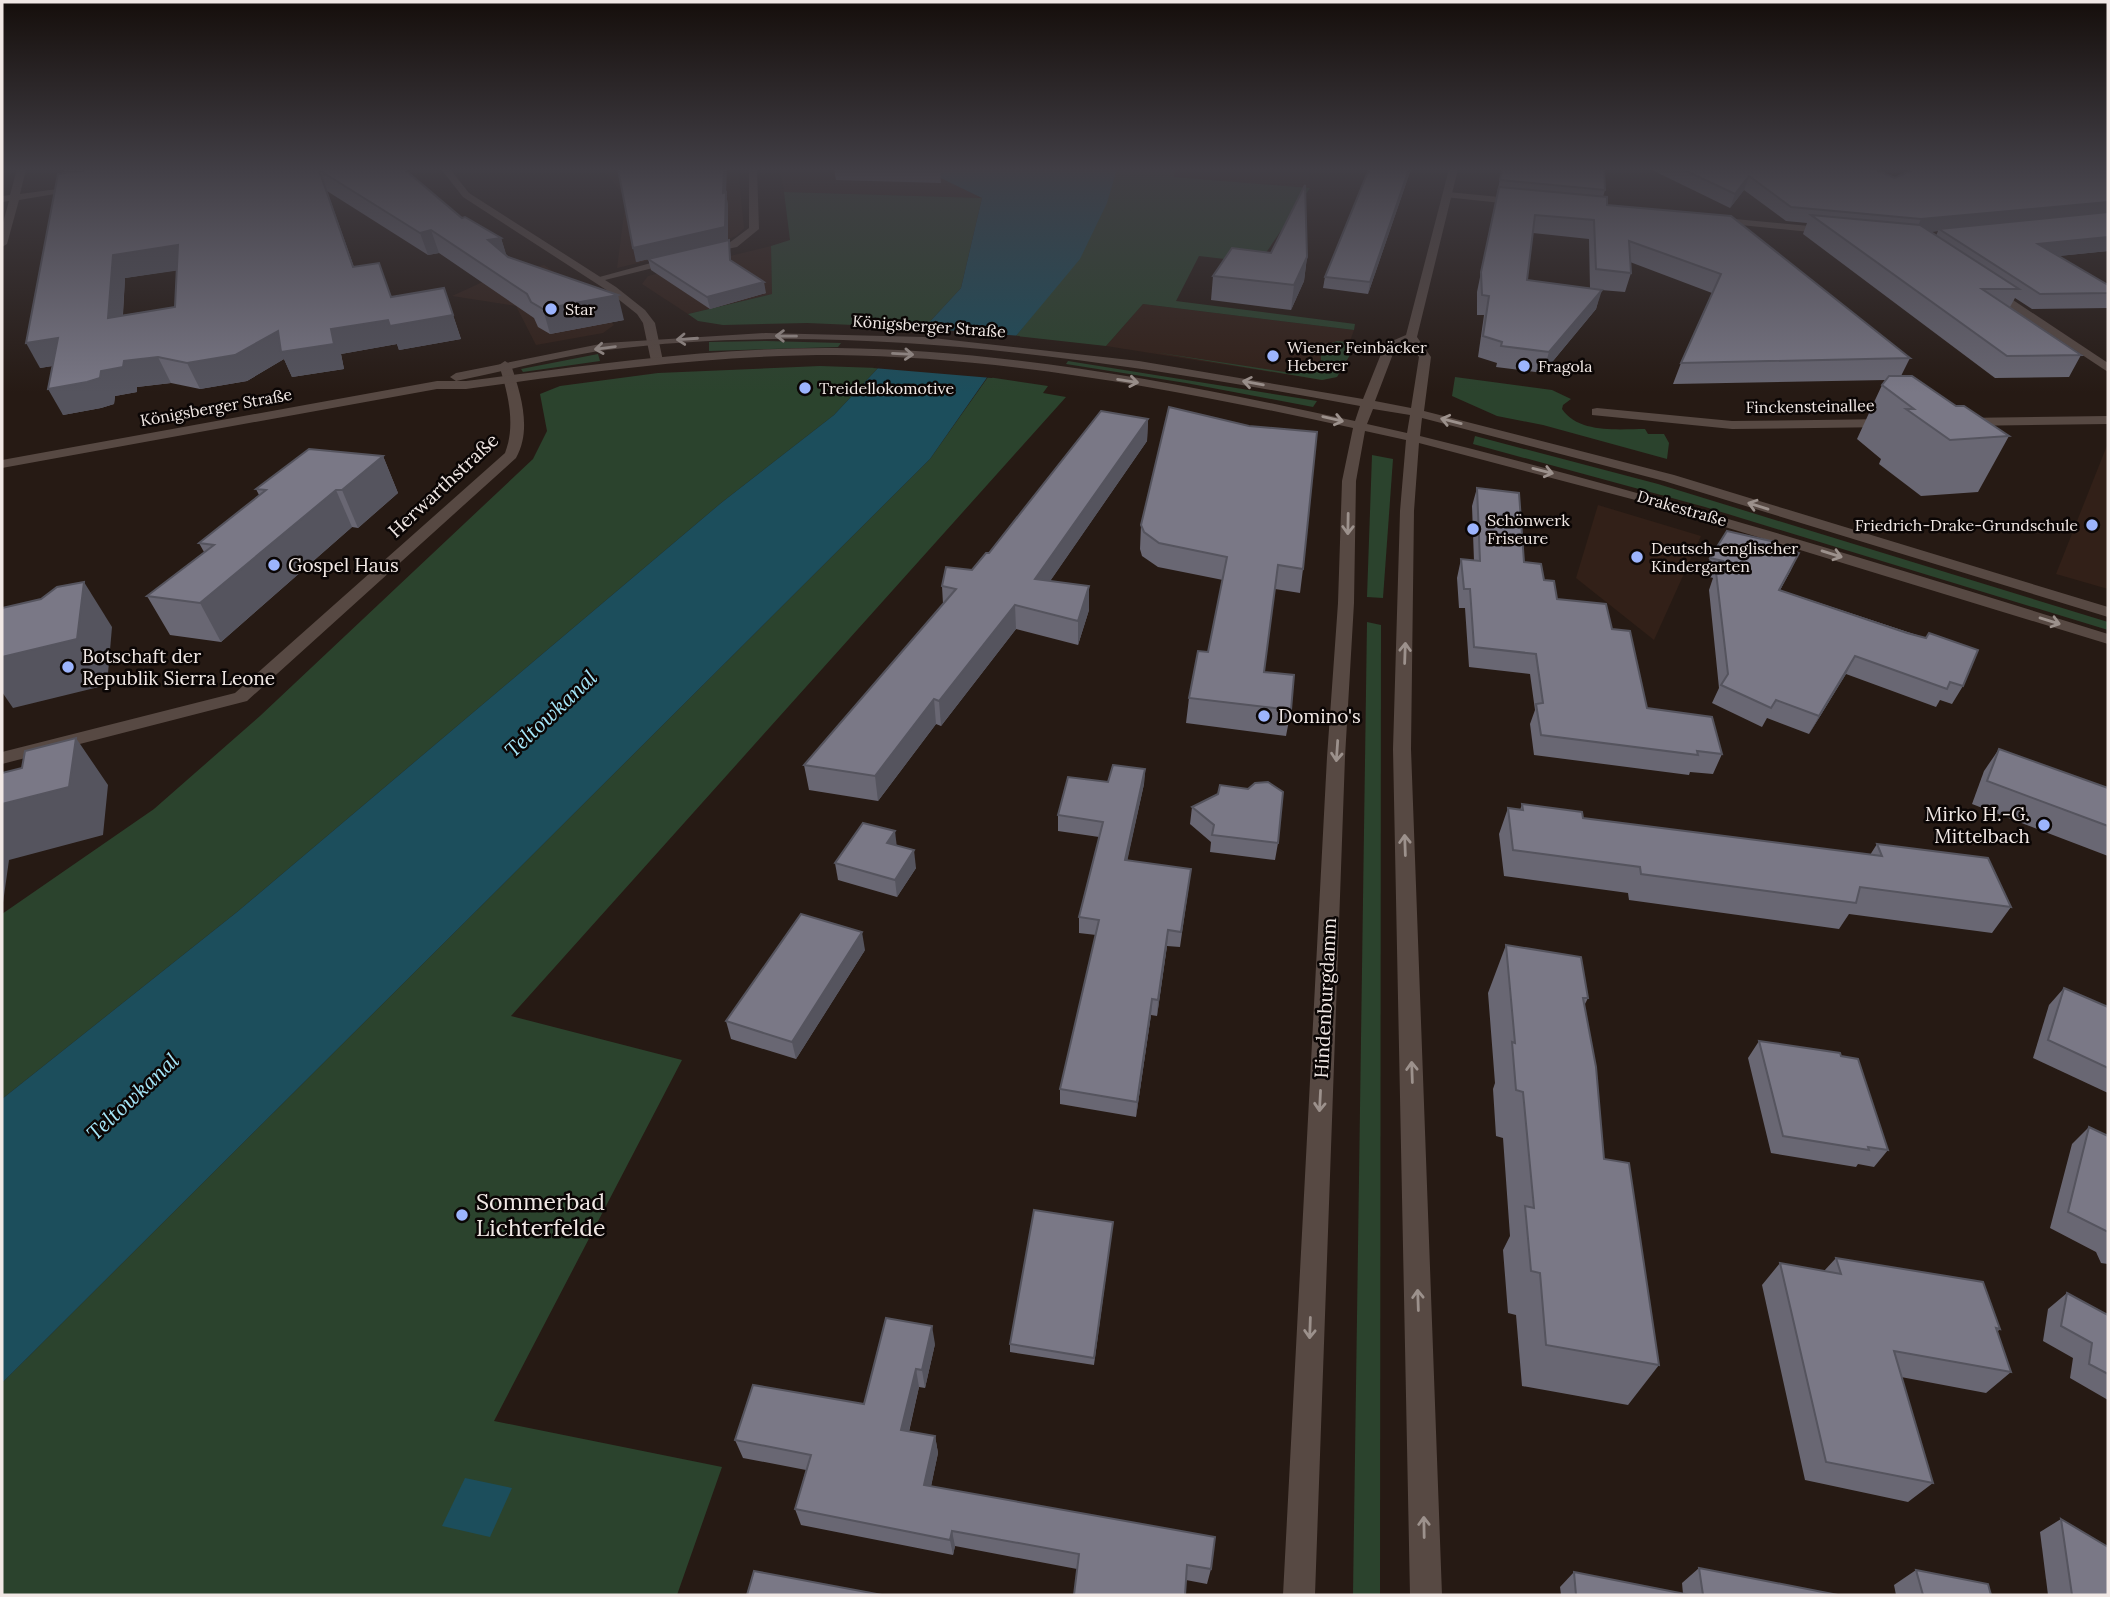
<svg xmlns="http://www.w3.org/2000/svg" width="2110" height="1597" viewBox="0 0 2110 1597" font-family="Lora,serif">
  <rect width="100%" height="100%" fill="#261a14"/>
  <g fill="#322018">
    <polygon points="604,169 738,169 744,228 736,236 713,245 617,268 626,199"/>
    <polygon points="780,169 922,169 982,198 784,192"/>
    <polygon points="1175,169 1309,169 1310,188 1174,177"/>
    <polygon points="771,246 772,294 688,314 642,284 648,276"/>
    <polygon points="544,265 583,291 614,325 603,333 536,345 516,306 452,296 487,280"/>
    <polygon points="1143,304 1354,330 1337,377 1322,380 1106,346"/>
    <polygon points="2108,443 2108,589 2056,574"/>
    <polygon points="1598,505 1701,536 1654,640 1576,578"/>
  </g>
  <g fill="#2b432d">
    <path d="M 1117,169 L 1175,169 L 1174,177 L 1310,188 L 1259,263 L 1199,256 L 1176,301 L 1355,324 L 1354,330 L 1143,304 L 1106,346 L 1016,336 C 1060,282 1096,236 1117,169 Z"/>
    <polygon points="784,192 982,198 961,288 924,328 807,323 723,325 698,321 688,314 772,294 771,246 790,240"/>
    <polygon points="767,341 841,343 838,347 709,351 709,342"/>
    <polygon points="1337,341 1357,343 1337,377 1322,380 1154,352 1285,372 1311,370 1321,365 1321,347"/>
    <polygon points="598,354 600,361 523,372 521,369"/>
    <polygon points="1068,361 1317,401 1313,407 1186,383 1066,364"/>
    <polygon points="820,366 878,368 834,415 721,503 237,912 2,1099 2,914 154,809 260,716 533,459 547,431 540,394 560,386 658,373"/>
    <polygon points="988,377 1048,386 1043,393 1066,397 511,1016 682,1060 494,1421 722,1467 677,1595 2,1595 2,1383 930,459"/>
    <path d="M 1455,377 L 1552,390 L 1571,399 L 1563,405 L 1562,409 C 1579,434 1619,429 1645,429 L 1648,434 L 1664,434 L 1669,443 L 1667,459 L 1543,425 L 1497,416 L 1452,396 Z"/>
    <polygon points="1475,436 1658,484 2108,622 2108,630 1705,507 1473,444"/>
    <polygon points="1372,455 1393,459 1383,598 1367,597"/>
    <polygon points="1367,622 1381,625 1380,1595 1353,1595"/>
  </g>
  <g fill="#1c4e5c">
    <polygon points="922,169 1117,169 1107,203 1080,259 1016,336 930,459 2,1383 2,1099 237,912 721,503 834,415 878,368 924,328 961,288 982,198"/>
    <polygon points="465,1478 512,1488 490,1537 442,1526"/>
  </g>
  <polygon fill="#261a14" points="919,328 1020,336 992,378 873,368"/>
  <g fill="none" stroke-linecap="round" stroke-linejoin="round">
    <g fill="#574943" fill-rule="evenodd">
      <polygon points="17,169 26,169 20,194 80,186 85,189 19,200 7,244 2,247 2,226 9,201 2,202 2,196 10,195"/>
      <polygon points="749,169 757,169 759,229 737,247 702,254 702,250 729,243 749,228"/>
      <polygon points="1448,192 1520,199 1525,202 1520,205 1445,197 1445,193"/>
      <polygon points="1714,217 1830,228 1835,231 1830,234 1711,222 1709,220"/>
      <polygon points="673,257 677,258 677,262 597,282 592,279"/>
      <polygon points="1987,288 1995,288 2108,363 2108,372 1987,292"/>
      <path d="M 505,361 L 511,365 C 521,394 532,430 516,458 L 247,701 L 2,764 L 2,752 L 235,693 L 505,453 C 516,425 508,393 499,365 Z"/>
      <polygon points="1597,408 1732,421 1890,419 1897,423 1890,427 1732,429 1592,415 1592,409"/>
      <polygon points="2108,416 2108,424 1962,426 1955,422 1962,418"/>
    </g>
    <polygon fill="#574943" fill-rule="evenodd" points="441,169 450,169 469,193 616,287 645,310 655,323 663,361 661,364 651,361 643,323 637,314 608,291 463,197"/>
    <path fill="#574943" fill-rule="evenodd" d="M 1449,169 L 1458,169 L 1417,337 L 1431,357 L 1424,411 L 1674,475 L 2108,607 L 2108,617 L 1664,481 L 1422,418 L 1420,436 C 1652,493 1880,563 2108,634 L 2108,644 L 1643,502 L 1419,443 L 1414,511 L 1411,749 L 1442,1595 L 1410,1595 L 1393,749 L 1400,511 L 1406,440 L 1365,431 L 1356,481 L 1354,603 L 1345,757 L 1315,1595 L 1283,1595 L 1327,757 L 1338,603 L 1342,481 L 1353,428 C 1183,391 1009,357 835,355 C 711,355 588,372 466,389 L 437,389 L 2,468 L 2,460 L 437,381 L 466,381 C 588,365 712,347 836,348 C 1010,350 1185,384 1355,421 L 1360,406 C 1121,362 850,318 607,350 C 556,357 506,371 456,381 L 450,377 L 456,373 L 605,343 L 766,333 L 924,337 L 1139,361 L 1363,399 L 1385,344 L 1406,335 ZM 1408,342 L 1419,357 L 1411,408 L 1375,401 L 1396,346 ZM 1373,409 L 1410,415 L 1407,433 L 1367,424 Z"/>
  </g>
  <g fill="#696773" fill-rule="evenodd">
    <path d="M 64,169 L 406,169 L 407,171 L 462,218 L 501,238 L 506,255 L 624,320 L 550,334 L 538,327 L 534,318 L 439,253 L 428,255 L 327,191 L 354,267 L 391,297 L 453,315 L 461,339 L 399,350 L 397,344 L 341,354 L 344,369 L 292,377 L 284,359 L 247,381 L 200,389 L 171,383 L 137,387 L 137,392 L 115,396 L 114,404 L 101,408 L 63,415 L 52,366 L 40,368 L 66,173 ZM 177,270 L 175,307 L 123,315 L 125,278 Z"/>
    <polygon points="834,169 940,169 941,183 836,180"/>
    <polygon points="1411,169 1368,294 1323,288 1325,277"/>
    <path d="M 1502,169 L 1605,190 L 1603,197 L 1607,205 L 1910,358 L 1901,376 L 2009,436 L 1978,492 L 1921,496 L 1879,464 L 1881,459 L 1857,439 L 1882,385 L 1886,380 L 1673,384 L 1681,363 L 1712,293 L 1630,262 L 1631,273 L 1625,292 L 1601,290 L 1596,309 L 1543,373 L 1496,367 L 1497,363 L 1478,357 L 1484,315 L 1477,315 L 1477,292 ZM 1533,233 L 1589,239 L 1590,288 L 1527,280 Z"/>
    <path d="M 1650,169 L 1874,169 L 1895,178 L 2108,251 L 2058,256 L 2108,285 L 2108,308 L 2032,309 L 2015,298 L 2010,307 L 2081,355 L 2069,377 L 1995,378 L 1803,234 L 1807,223 L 1786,221 L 1744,190 L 1730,208 ZM 1938,231 L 1936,236 L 1930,232 Z"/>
    <polygon points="726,193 728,206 728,240 730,251 731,261 766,293 710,309 651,270 648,259 636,262"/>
    <polygon points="1307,257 1304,281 1291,310 1211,300 1213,276"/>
    <polygon points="1148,419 1147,441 1050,581 1089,586 1089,610 1078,645 1016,629 941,726 936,724 878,801 809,790 804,765 943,604 942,586 972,570 989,553"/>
    <polygon points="383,456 398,493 358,528 352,527 221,642 170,635 147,596 204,552 199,543 259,495 256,489"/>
    <polygon points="1477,488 1524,562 1544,580 1557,599 1612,629 1647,708 1722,754 1713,774 1690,772 1689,775 1534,755 1530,724 1535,710 1530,674 1469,667 1465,608 1459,608 1457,578 1461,559 1474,561 1472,506"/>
    <polygon points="1141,525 1303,569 1300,593 1275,589 1264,672 1291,710 1286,736 1186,723 1189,698 1208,652 1223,580 1158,567 1142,556 1140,549"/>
    <polygon points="1710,558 1791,570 1780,590 1926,638 1929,633 1963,686 1952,704 1940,700 1936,707 1846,674 1809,734 1767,718 1762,727 1712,703 1719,688 1709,590 1713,578 1703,575"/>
    <polygon points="1999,749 2108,788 2108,856 1972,804 1984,771"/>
    <polygon points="1145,769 1144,784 1127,860 1189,884 1180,947 1167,946 1157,1016 1151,1015 1136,1117 1060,1104 1060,1089 1096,935 1079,933 1079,917 1099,837 1058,831 1058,815 1108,782"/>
    <polygon points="1522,804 1583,818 1870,855 1877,844 2011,907 1992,933 1849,914 1839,929 1629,900 1628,893 1504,876 1499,834 1508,808 1520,810"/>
    <polygon points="1192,807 1278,843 1275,860 1210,852 1211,842 1190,824"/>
    <polygon points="897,845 916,868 897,897 838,880 835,863"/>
    <polygon points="1506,945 1588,998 1584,1006 1604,1159 1659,1365 1628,1405 1522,1386 1516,1315 1508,1313 1503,1250 1510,1236 1503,1138 1496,1136 1493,1089 1495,1083 1488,993"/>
    <polygon points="865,950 796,1059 731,1039 726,1021"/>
    <polygon points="2064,988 2108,1007 2108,1093 2033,1058 2049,1005"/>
    <polygon points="1759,1041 1888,1150 1874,1167 1858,1164 1856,1167 1771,1153 1748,1058"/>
    <polygon points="2089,1127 2108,1136 2108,1264 2101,1263 2096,1252 2050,1228 2072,1144"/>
    <polygon points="1113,1222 1094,1365 1010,1352 1010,1344"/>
    <polygon points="1836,1258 2000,1329 1997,1332 2011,1372 1986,1393 1901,1377 1933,1483 1908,1502 1805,1480 1762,1285 1780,1263 1824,1271"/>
    <polygon points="2067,1293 2108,1315 2108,1400 2070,1378 2073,1358 2043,1341 2048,1309"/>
    <polygon points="935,1344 925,1388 919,1387 909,1432 935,1436 938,1453 931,1486 1211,1569 1207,1584 1186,1580 1077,1569 955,1546 953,1555 801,1525 795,1509 806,1470 743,1458 735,1440 864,1404"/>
    <polygon points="2061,1519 2108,1595 2048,1595 2040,1532"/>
    <polygon points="1699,1568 1838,1595 1561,1595 1560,1587 1574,1572 1683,1594 1682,1583"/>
    <polygon points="1916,1570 1991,1595 1896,1595 1894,1585"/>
  </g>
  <g fill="#55545e">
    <polygon points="64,169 185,169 71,184"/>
    <polygon points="724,169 727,169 726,193 728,206 728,241 636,262 633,248 723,193"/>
    <polygon points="1409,169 1411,169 1368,294 1370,282"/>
    <polygon points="1749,176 1744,190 1730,208 1735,194"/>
    <polygon points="2108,202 2108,215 1939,229 1938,231 1915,233 1921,219"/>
    <polygon points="431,230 439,253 428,255 420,233"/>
    <polygon points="2108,237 2108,251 2030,259 2038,244"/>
    <polygon points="501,238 508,260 488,240"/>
    <polygon points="178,245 188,269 125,278 121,342 108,318 113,255"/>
    <polygon points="1307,257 1304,281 1291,310 1294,285"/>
    <polygon points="764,282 766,293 710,309 707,297"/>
    <polygon points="1602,290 1596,309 1543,373 1549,352"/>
    <polygon points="618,295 624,320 550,334 543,309"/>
    <polygon points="453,315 461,339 399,350 397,344 341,354 344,369 292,377 284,359 247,381 200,389 187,363 278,331 331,329 388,320"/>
    <polygon points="58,338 72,363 40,368 26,343"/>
    <polygon points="158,357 171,383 137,387 137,392 115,396 114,404 101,408 63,415 48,389 101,371 124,361"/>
    <polygon points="1148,419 1147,441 1035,603 1035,579"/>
    <polygon points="383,456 398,493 358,528 342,490"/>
    <polygon points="336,490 352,527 221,642 200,603"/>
    <polygon points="1799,553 1791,570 1770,608 1779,590"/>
    <polygon points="84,582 112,627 107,685 13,708 2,692 2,657"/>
    <polygon points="1089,586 1089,610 1078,645 1078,621"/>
    <polygon points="1015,605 1016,629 941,726 939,701"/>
    <polygon points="1855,656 1846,674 1809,734 1819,716"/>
    <polygon points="934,699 936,724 878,801 875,776"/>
    <polygon points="76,738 108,785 103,835 9,860 2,910 2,804"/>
    <polygon points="1145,769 1144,784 1124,876 1125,860"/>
    <polygon points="895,831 897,848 887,843"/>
    <polygon points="914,850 916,868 897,897 895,880"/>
    <polygon points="1168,930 1167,946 1157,1016 1158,1000"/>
    <polygon points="862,932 865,950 796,1059 792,1042"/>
    <polygon points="1152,999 1151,1015 1136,1117 1137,1102"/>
    <polygon points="932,1326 935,1344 925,1388 922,1370"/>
    <polygon points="916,1369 919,1387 905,1448 901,1430"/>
    <polygon points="935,1436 938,1453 928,1501 924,1485"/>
    <polygon points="952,1531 955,1546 953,1555 950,1540"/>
  </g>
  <g fill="#7a7886" stroke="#55545e" stroke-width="2" fill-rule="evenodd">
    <path d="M 94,169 L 404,169 L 462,218 L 465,217 L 501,238 L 488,240 L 508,257 L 618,295 L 543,309 L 531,302 L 527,294 L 431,230 L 420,233 L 319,170 L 353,267 L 379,263 L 391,297 L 444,288 L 453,315 L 390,326 L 388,320 L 331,329 L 334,344 L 281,352 L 278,331 L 235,355 L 187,363 L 158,357 L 124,361 L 123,367 L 101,371 L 100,378 L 87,382 L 48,389 L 58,338 L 26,343 L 58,174 ZM 178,245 L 175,307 L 108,318 L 113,255 Z"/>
    <polygon points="618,169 724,169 723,193 726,192 725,227 633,248"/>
    <polygon points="1369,169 1409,169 1370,282 1325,277"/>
    <polygon points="1502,169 1604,169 1605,190 1500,180"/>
    <polygon points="1682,169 1874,169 1895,178 1914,169 2108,169 2108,202 1921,219 1791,207 1749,176 1735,194"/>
    <polygon points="1305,185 1307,257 1294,285 1213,276 1232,248 1271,253"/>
    <polygon points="1499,187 1607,197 1607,205 1731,216 1910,358 1681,363 1721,274 1629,241 1631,273 1596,269 1594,220 1535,215 1527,280 1602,290 1549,352 1501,346 1502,342 1483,336 1489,296 1482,295 1481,272"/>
    <polygon points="2108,212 2108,237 2038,244 2108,285 2108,293 2040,294 1939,229"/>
    <polygon points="1811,215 1920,225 2019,289 1982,289 2081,355 2007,356"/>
    <polygon points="729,240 730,260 764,282 707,297 648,259"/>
    <polygon points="1889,376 1912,376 1956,406 1964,406 2009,436 1950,440 1906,409 1914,409 1882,385"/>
    <polygon points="1169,407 1249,426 1317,432 1303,569 1278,565 1264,672 1294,675 1291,710 1189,698 1198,651 1208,652 1227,557 1159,543 1144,532 1141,525"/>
    <polygon points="1101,411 1148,419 1035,579 1089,586 1078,621 1015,605 939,701 934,699 875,776 804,765 956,589 942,586 946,567 972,570 986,553 989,553"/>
    <polygon points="309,449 383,456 342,490 336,490 200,603 147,596 214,545 199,543 266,490 256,489"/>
    <polygon points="1477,488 1519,493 1524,562 1541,564 1544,580 1554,581 1557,599 1606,604 1612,629 1630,631 1647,708 1712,717 1722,754 1697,751 1698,755 1541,735 1536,704 1543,703 1536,654 1474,647 1470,589 1464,589 1461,559 1480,561"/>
    <polygon points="1727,531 1775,542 1780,547 1799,553 1779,590 1907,633 1926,638 1929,633 1978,650 1963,686 1950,682 1947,689 1855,656 1819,716 1776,700 1771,708 1721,685 1728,674 1716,572 1723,561 1710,558"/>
    <polygon points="84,582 77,639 2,657 2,608 41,599 57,587"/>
    <polygon points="76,738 69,787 2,804 2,773 22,768 25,751"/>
    <polygon points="1999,749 2108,788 2108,826 1987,781"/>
    <polygon points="1113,765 1145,769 1125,860 1191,869 1181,932 1168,930 1158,1000 1152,999 1137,1102 1060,1089 1099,920 1079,917 1103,822 1058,815 1068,777 1108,782"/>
    <polygon points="1268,782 1283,792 1278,843 1212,835 1214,825 1192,807 1218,794 1220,785 1248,789 1255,783"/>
    <polygon points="1522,804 1582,812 1583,818 1882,856 1877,844 1988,858 2011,907 1860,887 1856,903 1641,874 1640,867 1513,850 1508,808 1523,810"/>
    <polygon points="863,823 895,831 887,843 914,850 895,880 835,863"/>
    <polygon points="801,914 862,932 792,1042 726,1021"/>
    <polygon points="1506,945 1581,957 1588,998 1583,998 1596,1067 1604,1159 1629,1163 1659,1365 1546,1345 1540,1273 1531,1271 1525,1206 1534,1208 1523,1092 1516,1090 1512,1042 1515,1043"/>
    <polygon points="2064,988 2108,1007 2108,1068 2048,1040"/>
    <polygon points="1759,1041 1840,1053 1841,1056 1858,1059 1888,1150 1868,1147 1869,1150 1783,1136"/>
    <polygon points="2089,1127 2108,1136 2108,1232 2068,1212"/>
    <polygon points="1034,1210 1113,1222 1094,1358 1010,1344"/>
    <polygon points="1836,1258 1983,1282 2000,1329 1996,1328 2011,1372 1894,1351 1933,1483 1826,1462 1780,1263 1841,1274"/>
    <polygon points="2067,1293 2108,1315 2108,1374 2089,1364 2092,1343 2061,1326"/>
    <polygon points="886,1318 932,1326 922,1370 916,1369 901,1430 935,1436 924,1485 1215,1537 1211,1569 1187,1565 1185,1595 1074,1595 1079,1554 952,1531 950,1540 795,1509 811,1455 735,1440 753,1385 864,1404"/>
    <polygon points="2061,1519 2108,1547 2108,1595 2072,1595"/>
    <polygon points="1699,1568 1838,1595 1703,1595"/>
    <polygon points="1916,1570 1988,1584 1991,1595 1923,1595"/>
    <polygon points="754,1571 882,1595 747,1595"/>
    <polygon points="1574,1572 1690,1595 1576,1595"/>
  </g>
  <defs><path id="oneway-shaft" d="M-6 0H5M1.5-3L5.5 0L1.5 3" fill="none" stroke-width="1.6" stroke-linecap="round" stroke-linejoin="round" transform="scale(1.75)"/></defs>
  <g stroke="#9c918c">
    <use href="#oneway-shaft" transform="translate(786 336) rotate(-179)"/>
    <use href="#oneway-shaft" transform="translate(687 339) rotate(176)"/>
    <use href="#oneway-shaft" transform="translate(605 348) rotate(172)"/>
    <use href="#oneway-shaft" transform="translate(903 354) rotate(3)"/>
    <use href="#oneway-shaft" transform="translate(1128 381) rotate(9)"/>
    <use href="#oneway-shaft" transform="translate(1253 383) rotate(-170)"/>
    <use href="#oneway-shaft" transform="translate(1333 419) rotate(13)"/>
    <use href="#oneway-shaft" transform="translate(1451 421) rotate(-166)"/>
    <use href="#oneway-shaft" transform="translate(1543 471) rotate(14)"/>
    <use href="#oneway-shaft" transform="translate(1758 506) rotate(-163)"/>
    <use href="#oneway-shaft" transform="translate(1348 524) rotate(91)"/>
    <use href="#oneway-shaft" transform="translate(1832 554) rotate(17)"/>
    <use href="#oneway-shaft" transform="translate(2050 621) rotate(17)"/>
    <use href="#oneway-shaft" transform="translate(1405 653) rotate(-88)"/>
    <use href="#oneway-shaft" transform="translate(1337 751) rotate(94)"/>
    <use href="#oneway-shaft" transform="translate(1405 845) rotate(-92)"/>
    <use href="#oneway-shaft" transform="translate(1412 1072) rotate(-92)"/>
    <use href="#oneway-shaft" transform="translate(1320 1101) rotate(93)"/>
    <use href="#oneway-shaft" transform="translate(1418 1300) rotate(-92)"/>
    <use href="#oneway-shaft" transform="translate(1310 1328) rotate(92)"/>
    <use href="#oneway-shaft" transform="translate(1424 1527) rotate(-91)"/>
  </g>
  <linearGradient id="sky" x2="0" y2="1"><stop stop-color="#150e0b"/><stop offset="0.43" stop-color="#413e45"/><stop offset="1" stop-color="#413e45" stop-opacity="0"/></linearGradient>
  <rect width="2110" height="393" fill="url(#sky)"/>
  <g fill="#9cb4fd" stroke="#0b0605" stroke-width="2.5">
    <circle cx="551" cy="309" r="7"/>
    <circle cx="1273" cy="356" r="7"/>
    <circle cx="1524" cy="366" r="7"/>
    <circle cx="805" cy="388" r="7"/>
    <circle cx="2092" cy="525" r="7"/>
    <circle cx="1473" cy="529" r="7"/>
    <circle cx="1637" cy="557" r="7"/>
    <circle cx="274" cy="565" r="7"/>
    <circle cx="68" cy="667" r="7"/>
    <circle cx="1264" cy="716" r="7"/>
    <circle cx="2044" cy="825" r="7"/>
    <circle cx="462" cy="1215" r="7"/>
  </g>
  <g text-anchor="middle" stroke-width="5" stroke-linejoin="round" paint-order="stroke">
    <g font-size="16" fill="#f1e8e5" stroke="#0b0605" text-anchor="start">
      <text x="565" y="315">Star</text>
      <text x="1287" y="353">Wiener Feinbäcker<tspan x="1287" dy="18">Heberer</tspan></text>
      <text x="1538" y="372">Fragola</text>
      <text x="819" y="394">Treidellokomotive</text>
      <text x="1487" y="526">Schönwerk<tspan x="1487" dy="18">Friseure</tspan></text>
      <text x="2078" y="531" text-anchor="end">Friedrich-Drake-Grundschule</text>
      <text x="1651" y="554">Deutsch-englischer<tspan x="1651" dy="18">Kindergarten</tspan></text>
    </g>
    <g font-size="16" fill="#f1e8e5" stroke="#0b0605">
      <text transform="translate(929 326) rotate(4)" y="6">Königsberger Straße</text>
      <text transform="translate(1810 406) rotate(-1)" y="6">Finckensteinallee</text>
      <text transform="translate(216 407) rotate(-10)" y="6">Königsberger Straße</text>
      <text transform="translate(1682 508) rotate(16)" y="6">Drakestraße</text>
    </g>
    <g font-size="19" fill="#f1e8e5" stroke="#0b0605">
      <text transform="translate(443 485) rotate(-43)" y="7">Herwarthstraße</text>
      <text transform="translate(1325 998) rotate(-87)" y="7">Hindenburgdamm</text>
    </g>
    <g font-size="19" fill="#f1e8e5" stroke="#0b0605" text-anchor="start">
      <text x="288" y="572">Gospel Haus</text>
      <text x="82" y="663">Botschaft der<tspan x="82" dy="22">Republik Sierra Leone</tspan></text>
      <text x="1278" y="723">Domino's</text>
      <text x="2030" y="821" text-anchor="end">Mirko H.-G.<tspan x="2030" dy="22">Mittelbach</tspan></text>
    </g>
    <g font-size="21" font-style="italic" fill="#a6e7fa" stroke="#0b0605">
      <text transform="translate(551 714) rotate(-43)" y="7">Teltowkanal</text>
      <text transform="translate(133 1097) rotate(-43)" y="7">Teltowkanal</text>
    </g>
    <g font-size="23" fill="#f1e8e5" stroke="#0b0605" text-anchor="start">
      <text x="476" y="1210">Sommerbad<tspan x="476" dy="26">Lichterfelde</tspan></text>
    </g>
  </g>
  <rect width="2110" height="1597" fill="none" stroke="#f1e8e5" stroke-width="7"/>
</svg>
